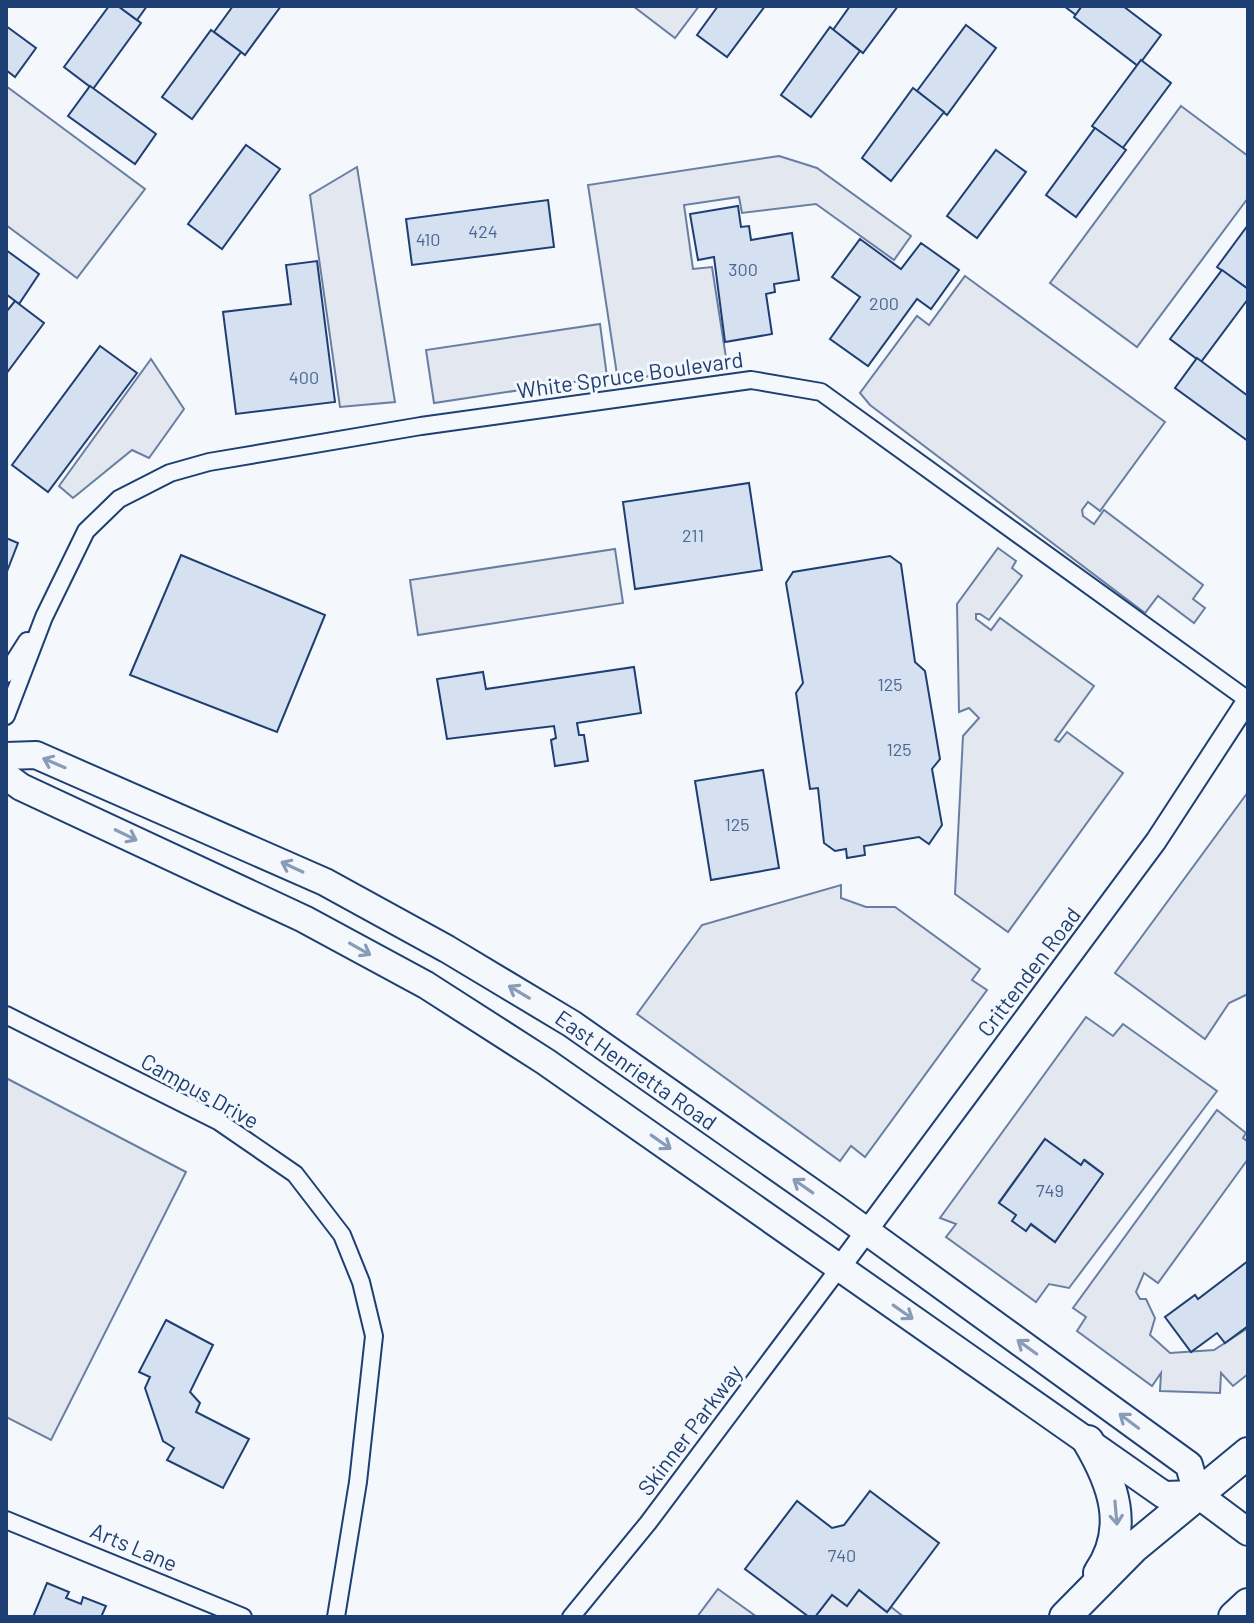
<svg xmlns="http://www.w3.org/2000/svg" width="1254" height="1623" viewBox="0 0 1254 1623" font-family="Barlow,sans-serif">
  <rect width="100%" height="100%" fill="#f4f7fb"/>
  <g fill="#e3e8f0" stroke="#687fa3" stroke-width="2" fill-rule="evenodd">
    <polygon points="633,6 699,6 675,38"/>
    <polygon points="6,86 145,189 77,278 6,225"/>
    <polygon points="1181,106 1248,156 1248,198 1137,347 1050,283"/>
    <polygon points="779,156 817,168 911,236 894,260 816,204 742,213 739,197 684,205 693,269 712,267 727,364 618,381 588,185"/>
    <polygon points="357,167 395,402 340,407 310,195"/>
    <polygon points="965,276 1165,422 1100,511 1088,502 1082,510 1083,516 1094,524 1104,510 1203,585 1193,599 1205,608 1194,623 1158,596 1145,613 870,405 860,393 917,316 929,325"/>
    <polygon points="600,324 607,377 434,403 426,350"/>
    <polygon points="151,359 184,409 149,458 132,450 73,498 59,486"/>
    <polygon points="998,548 1016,561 1012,568 1022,576 989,620 980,614 976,614 976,619 991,630 1000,618 1094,686 1055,740 1059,742 1067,732 1123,773 1008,932 955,894 963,736 979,718 969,708 959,712 957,604"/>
    <polygon points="615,549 623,603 418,635 410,580"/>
    <polygon points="1248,792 1248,994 1229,1003 1205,1039 1115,973"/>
    <polygon points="841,885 841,898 866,907 895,907 980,969 972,980 987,990 865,1157 851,1146 840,1161 637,1014 702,925"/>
    <path d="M 1086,1017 L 1113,1036 L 1123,1024 L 1217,1091 L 1069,1288 L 1049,1284 L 1036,1302 L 946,1237 L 956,1224 L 940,1218 ZM 1045,1139 L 1081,1165 L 1085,1160 L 1102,1173 L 1055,1242 L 999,1202 Z"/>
    <polygon points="6,1078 186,1172 51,1440 6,1417"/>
    <polygon points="1217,1110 1246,1133 1243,1138 1248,1142 1248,1159 1158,1283 1144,1273 1136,1292 1140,1299 1146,1299 1155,1318 1150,1335 1170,1353 1214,1350 1248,1328 1248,1374 1233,1386 1221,1373 1220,1393 1160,1391 1161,1373 1152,1386 1077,1331 1086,1317 1073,1308"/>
    <polygon points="718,1589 757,1617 697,1617"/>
    <polygon points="859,1590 887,1612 891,1607 904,1617 815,1617 832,1595"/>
  </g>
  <g fill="#d5e0f0" stroke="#1d3f73" stroke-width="2">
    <polygon points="109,6 118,6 141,23 93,89 64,67"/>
    <polygon points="118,6 147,6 137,20"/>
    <polygon points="233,6 281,6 245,55 214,32"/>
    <polygon points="718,6 765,6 727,57 697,35"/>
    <polygon points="850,6 898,6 863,53 833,30"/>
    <polygon points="1064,6 1082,6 1076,15"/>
    <polygon points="1082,6 1123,6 1161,35 1138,66 1074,17"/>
    <polygon points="966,25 996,48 947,115 917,91"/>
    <polygon points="6,26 36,48 15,77 6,70"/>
    <polygon points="830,27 860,51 811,117 781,95"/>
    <polygon points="211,30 241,52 192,119 162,97"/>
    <polygon points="1141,60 1171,83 1122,149 1092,126"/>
    <polygon points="90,86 156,134 135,164 68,116"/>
    <polygon points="913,88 944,112 891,181 862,158"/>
    <polygon points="1095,128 1126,150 1076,217 1046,195"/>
    <polygon points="246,145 280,169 222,249 188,224"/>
    <polygon points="996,150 1026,172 977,238 947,216"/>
    <polygon points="548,200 554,247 412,265 406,219"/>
    <polygon points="738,206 741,227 749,226 751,240 792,233 799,280 774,284 775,292 766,294 772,334 725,342 714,257 698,260 690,214"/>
    <polygon points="1248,225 1248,289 1217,267"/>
    <polygon points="860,239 901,269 921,243 959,270 931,309 917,299 868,366 830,339 860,297 832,277"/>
    <polygon points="6,250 39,274 19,304 6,294"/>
    <polygon points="317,261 335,402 236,414 223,312 291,304 286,265"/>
    <polygon points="1222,270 1248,289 1248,299 1201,362 1170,339"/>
    <polygon points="15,301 44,323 6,374 6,312"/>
    <polygon points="100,346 137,373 48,492 12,465"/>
    <polygon points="1197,358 1248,396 1248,441 1175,388"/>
    <polygon points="749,483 762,570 635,589 623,502"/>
    <polygon points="6,538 18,543 6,574"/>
    <polygon points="181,555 325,615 277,732 130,675"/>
    <polygon points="890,556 901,564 915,662 925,671 940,759 932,769 942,825 929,844 919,837 864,846 865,855 847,858 846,849 835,851 824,843 818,788 810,789 796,693 803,683 786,583 793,572"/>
    <polygon points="634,667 641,713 577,723 579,735 584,735 588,761 555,766 551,740 556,738 554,726 447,739 437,679 483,672 486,689"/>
    <polygon points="763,770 779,868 711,880 695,781"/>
    <polygon points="1045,1139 1081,1165 1084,1160 1103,1174 1055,1242 1031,1224 1026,1231 1012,1221 1016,1215 999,1203"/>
    <polygon points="1248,1261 1248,1326 1225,1343 1217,1333 1191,1352 1165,1317 1195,1295 1198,1299"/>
    <polygon points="166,1320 213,1345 190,1392 200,1403 196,1412 249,1439 223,1488 167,1460 174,1448 163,1441 145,1388 150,1377 139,1372"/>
    <polygon points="870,1491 939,1543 887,1612 859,1590 847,1606 832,1595 815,1617 809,1617 745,1569 797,1501 832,1528 844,1525"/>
    <polygon points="47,1583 69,1592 66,1598 81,1604 83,1597 106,1606 101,1617 33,1617"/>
  </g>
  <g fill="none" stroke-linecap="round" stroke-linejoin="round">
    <defs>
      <g id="minor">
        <polyline points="6,674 27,641"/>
        <polyline points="6,716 44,617 86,531 119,499 170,473 209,462 421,426 751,380 821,392 1248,700"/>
        <polyline points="6,1015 218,1121 295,1174 342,1235 361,1282 374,1336 358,1482 336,1617"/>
        <polyline points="6,1520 243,1617"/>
        <polyline points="571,1617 648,1523 840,1267"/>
      </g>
      <polyline id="tertiary" points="840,1267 1156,841 1248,700"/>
      <g id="primary">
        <polyline points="6,756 36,755 325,882 447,949 572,1024 836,1209 1189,1465 1197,1494"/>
        <polyline points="6,776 21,787 304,919 426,985 546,1062 1164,1495 1197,1494 1248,1532"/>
      </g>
      <g id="motorway">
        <path d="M 1088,1441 C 1113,1483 1130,1528 1099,1573"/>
        <polyline points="1065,1617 1133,1548 1248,1453"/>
        <polyline points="1234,1617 1248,1604"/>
      </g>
    </defs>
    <use href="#minor" stroke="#1d3f73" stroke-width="20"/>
    <use href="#tertiary" stroke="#1d3f73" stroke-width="24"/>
    <use href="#primary" stroke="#1d3f73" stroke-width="30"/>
    <use href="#motorway" stroke="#1d3f73" stroke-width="34"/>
    <use href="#minor" stroke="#f4f7fb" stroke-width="16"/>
    <use href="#tertiary" stroke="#f4f7fb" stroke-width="20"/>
    <use href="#primary" stroke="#f4f7fb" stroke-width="26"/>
    <use href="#motorway" stroke="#f4f7fb" stroke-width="30"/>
  </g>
  <defs><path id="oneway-shaft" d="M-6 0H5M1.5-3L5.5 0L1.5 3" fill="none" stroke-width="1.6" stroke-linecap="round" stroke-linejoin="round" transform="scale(2)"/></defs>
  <g stroke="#889bb7">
    <use href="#oneway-shaft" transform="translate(54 763) rotate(-157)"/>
    <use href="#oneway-shaft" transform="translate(126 835) rotate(26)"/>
    <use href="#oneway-shaft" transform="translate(292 867) rotate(-155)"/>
    <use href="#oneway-shaft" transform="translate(360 949) rotate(29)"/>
    <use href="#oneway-shaft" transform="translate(519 992) rotate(-149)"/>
    <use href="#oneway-shaft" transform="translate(661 1142) rotate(35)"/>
    <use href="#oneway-shaft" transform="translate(803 1186) rotate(-145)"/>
    <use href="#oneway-shaft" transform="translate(903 1312) rotate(35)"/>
    <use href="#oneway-shaft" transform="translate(1027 1347) rotate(-144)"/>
    <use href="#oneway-shaft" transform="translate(1129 1421) rotate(-143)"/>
    <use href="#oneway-shaft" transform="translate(1116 1513) rotate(85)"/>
  </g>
  <g text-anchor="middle" stroke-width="6" stroke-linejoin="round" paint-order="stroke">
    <g font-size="18" fill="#4b6792">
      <text x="483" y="238">424</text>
      <text x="428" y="246">410</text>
      <text x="743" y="276">300</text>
      <text x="884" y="310">200</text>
      <text x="304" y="384">400</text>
      <text x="693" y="542">211</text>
      <text x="890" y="691">125</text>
      <text x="899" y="756">125</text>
      <text x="737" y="831">125</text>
      <text x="1050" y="1197">749</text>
      <text x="842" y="1562">740</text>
    </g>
    <g font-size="22" fill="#1d3f73" stroke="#f4f7fb">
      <text transform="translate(630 375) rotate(-8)" y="8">White Spruce Boulevard</text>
      <text transform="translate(1029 972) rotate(-53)" y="8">Crittenden Road</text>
      <text transform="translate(636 1070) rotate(35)" y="8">East Henrietta Road</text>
      <text transform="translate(200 1091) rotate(29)" y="8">Campus Drive</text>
      <text transform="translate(690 1430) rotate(-53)" y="8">Skinner Parkway</text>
      <text transform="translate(134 1547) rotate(23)" y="8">Arts Lane</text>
    </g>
  </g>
  <rect width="1254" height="1623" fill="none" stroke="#1d3f73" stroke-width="16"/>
</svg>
